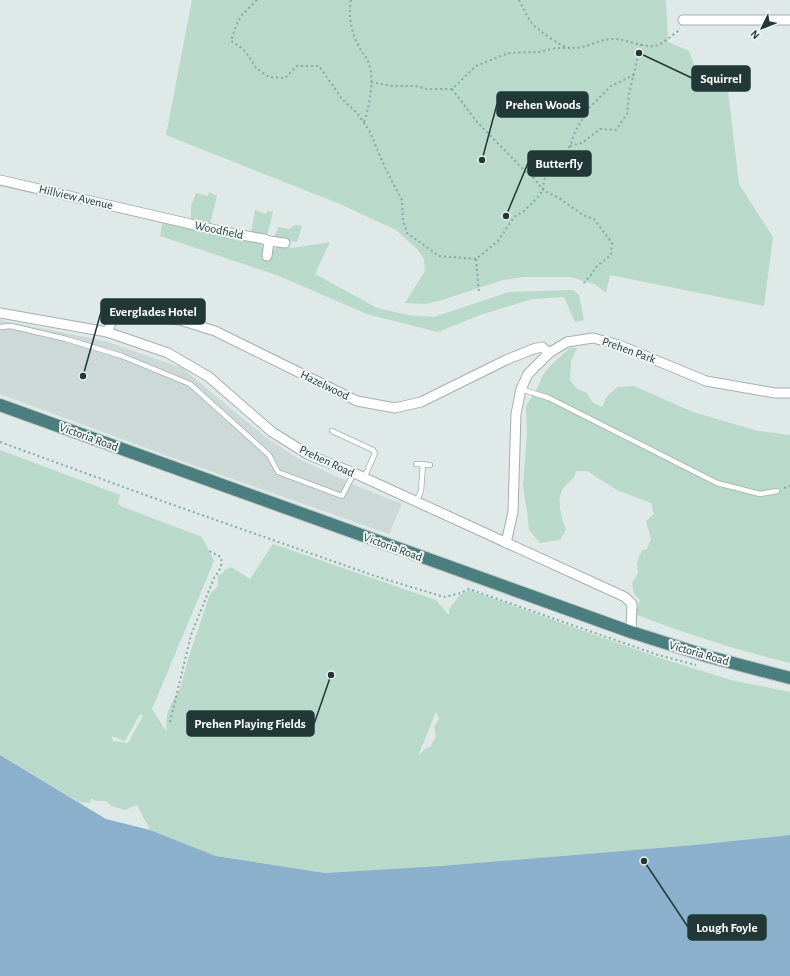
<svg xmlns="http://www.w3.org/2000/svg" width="790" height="976" viewBox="0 0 790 976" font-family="'Alegreya Sans',sans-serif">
  <rect width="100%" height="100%" fill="#dfe9e7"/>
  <polygon fill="#cdd9d6" points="0,320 105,341 182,368 264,436 297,458 359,487 402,504 389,534 176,459 0,394"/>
  <g fill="#b9d9ca" fill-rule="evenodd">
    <polygon points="192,0 666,0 668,42 689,51 697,72 712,74 728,91 739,184 773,237 764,306 610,275 606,293 596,285 571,277 523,277 503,280 442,300 425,304 405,303 425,271 424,259 418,250 396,230 340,204 166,135"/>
    <polygon points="209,192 217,196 210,224 191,220 191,206 196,193 208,196"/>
    <polygon points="255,210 266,214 267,211 273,212 267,236 251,233"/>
    <polygon points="163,221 197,228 261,244 269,259 274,249 278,247 293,248 330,242 315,274 377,308 408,315 434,317 509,292 573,290 579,295 584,320 575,322 564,297 532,299 480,315 438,332 367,314 279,276 160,236"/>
    <polygon points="295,225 302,226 297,242 274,238 278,227 289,229"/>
    <path d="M 570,348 L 577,348 L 571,361 L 570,380 L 577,389 L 587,393 L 593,403 L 602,407 L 607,396 L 618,387 L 634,386 L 693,412 L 758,431 L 790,435 L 790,663 C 737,650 686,634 635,614 L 640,600 L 634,594 L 632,583 L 638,573 L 637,562 L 642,550 L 647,549 L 651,539 L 646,521 L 654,514 L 651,503 L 617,490 L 587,471 L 576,471 C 574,480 570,480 565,486 C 555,497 561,517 566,530 L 560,540 L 540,543 L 529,530 L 527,511 L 524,494 L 523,485 L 527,433 L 526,406 L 538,387 L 542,376 L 551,365 Z"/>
    <path d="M 0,450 L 120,495 L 118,504 L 123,507 L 202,537 L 214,561 L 152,709 L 166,731 L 167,715 L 172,702 L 180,689 L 189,656 L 210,594 L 218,586 L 218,575 L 222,574 L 225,570 L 231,567 L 250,579 L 273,544 L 436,600 L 449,615 L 449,609 L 460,595 L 469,590 L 657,657 L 731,680 L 790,692 L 790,835 L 694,845 L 440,866 L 325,873 L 216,856 L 150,830 L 137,805 L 125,810 L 112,806 L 106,801 L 97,801 L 91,799 L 90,803 L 79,802 L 0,755 ZM 436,712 L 439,718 L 434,727 L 436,737 L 430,747 L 426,748 L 418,756 ZM 140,714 L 143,716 L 128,743 L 113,741 L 112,736 L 125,741 Z"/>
  </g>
  <polygon fill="#8ab0cb" points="0,755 106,819 150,830 216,856 325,873 440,866 694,845 790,835 790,976 0,976"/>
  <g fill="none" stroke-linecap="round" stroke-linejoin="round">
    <defs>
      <g id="service">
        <polyline points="0,327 11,326 66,339 122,356 190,384 269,455 278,472 342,496 354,473"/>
        <polyline points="521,389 549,398 717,483 760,494 777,491"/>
        <polyline points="332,431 373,450 375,453 364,478"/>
        <polyline points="416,464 430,465"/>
        <polyline points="416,502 421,491 423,464"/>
      </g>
      <g id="minor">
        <polyline points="683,20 790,20"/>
        <polyline points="0,180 225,232 264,239 269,241 285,243"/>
        <polyline points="267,256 269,241"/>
        <polyline points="0,313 107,332 168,353 209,377 272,432 309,455 354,473 625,597 632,604 631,632"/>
        <polyline points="107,332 115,315 144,315 180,320 215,331 357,401 395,408 421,402 506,360 533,349 542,347 549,353"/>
        <polyline points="506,543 513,512 516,414 521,389 528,374 549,353 567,342 593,338 619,345 706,381 775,393 790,393"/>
      </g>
      <polyline id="trunk" points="0,405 631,632 710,657 790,678"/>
    </defs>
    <use href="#service" stroke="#a2b0af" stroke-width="6"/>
    <use href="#minor" stroke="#a2b0af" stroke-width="11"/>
    <use href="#trunk" stroke="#bcc3c3" stroke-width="14"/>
    <g stroke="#81aba8" stroke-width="2" stroke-dasharray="2 3" stroke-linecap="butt">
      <polyline points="257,0 241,16 236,26 231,41 242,48 248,55 256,68 269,77 285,78 297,66 319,66 342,99 357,113 369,130 386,170 402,200 403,221 407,233 439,256 476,259 498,241 514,217 524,211 538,197 543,190 544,180 570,146 575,132 588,109 611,86 634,75"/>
      <path d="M 351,0 C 348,16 351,31 358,45 C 361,52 367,57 369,64 C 375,79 369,108 364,122"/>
      <path d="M 519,0 C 523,7 526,15 531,22 C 537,30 561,47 571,48 C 586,49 600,38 616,39 C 626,40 647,48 655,46 C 663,44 671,36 678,31 L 679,28"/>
      <polyline points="371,82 392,86 416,86 427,89 452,89 476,66 508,53 539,52 556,48 571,48"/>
      <polyline points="452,89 477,122 524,170 533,177 543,190 559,198 583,215 594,219 612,243 611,255 597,266 591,275 582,285"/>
      <polyline points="570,146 582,143 600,129 616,130 627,114 629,94 641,44"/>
      <polyline points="476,259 479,293"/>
      <polyline points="0,442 162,501 375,576 444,597 461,593 469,589 658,655 696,665"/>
      <polyline points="784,488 790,486"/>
      <path d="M 170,722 L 191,635 L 214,578 C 219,571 223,566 221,557 L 207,550"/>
    </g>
    <use href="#service" stroke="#fff" stroke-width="4.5"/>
    <use href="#minor" stroke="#fff" stroke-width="9"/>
    <use href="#trunk" stroke="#4a7e7f" stroke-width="12"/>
  </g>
  <g text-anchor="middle" stroke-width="4" stroke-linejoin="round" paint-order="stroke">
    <g font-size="12" fill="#213837" stroke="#eff6f4">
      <text transform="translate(76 197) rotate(13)" y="4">Hillview Avenue</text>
      <text transform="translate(219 230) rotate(12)" y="4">Woodfield</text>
      <text transform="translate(629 350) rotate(20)" y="4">Prehen Park</text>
      <text transform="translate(325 385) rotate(26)" y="4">Hazelwood</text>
      <text transform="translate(89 437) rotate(20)" y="4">Victoria Road</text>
      <text transform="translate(327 461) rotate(25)" y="4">Prehen Road</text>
      <text transform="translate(393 547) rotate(20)" y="4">Victoria Road</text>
      <text transform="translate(699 653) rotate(16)" y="4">Victoria Road</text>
    </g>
  </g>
  <path fill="none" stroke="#213837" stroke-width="1.5" d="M639 53L692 78M482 160L497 104M506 216L528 163M83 376L101 312M331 675L314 724M644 861L688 927"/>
  <g fill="#213837" stroke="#eff6f4" stroke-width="1.5">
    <circle cx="639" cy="53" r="4"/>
    <circle cx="482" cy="160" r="4"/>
    <circle cx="506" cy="216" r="4"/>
    <circle cx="83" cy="376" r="4"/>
    <circle cx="331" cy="675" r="4"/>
    <circle cx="644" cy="861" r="4"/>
  </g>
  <g fill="#213837" stroke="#213837" stroke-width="1.5">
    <rect x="692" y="66" width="58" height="25" rx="4"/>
    <rect x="497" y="92" width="91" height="25" rx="4"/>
    <rect x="528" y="151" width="63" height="25" rx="4"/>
    <rect x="101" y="299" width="104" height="25" rx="4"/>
    <rect x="187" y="711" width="127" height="25" rx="4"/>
    <rect x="688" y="915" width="78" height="25" rx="4"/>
  </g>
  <g font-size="13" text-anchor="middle" font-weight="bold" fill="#fff">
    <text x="721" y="83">Squirrel</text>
    <text x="543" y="109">Prehen Woods</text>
    <text x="559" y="168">Butterfly</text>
    <text x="153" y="316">Everglades Hotel</text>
    <text x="250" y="728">Prehen Playing Fields</text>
    <text x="727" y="932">Lough Foyle</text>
  </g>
  <g transform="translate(762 28) rotate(227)" stroke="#eff6f4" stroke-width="3" paint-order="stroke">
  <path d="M0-3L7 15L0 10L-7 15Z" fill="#213837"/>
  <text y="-6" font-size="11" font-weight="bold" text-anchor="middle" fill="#213837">N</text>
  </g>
</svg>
